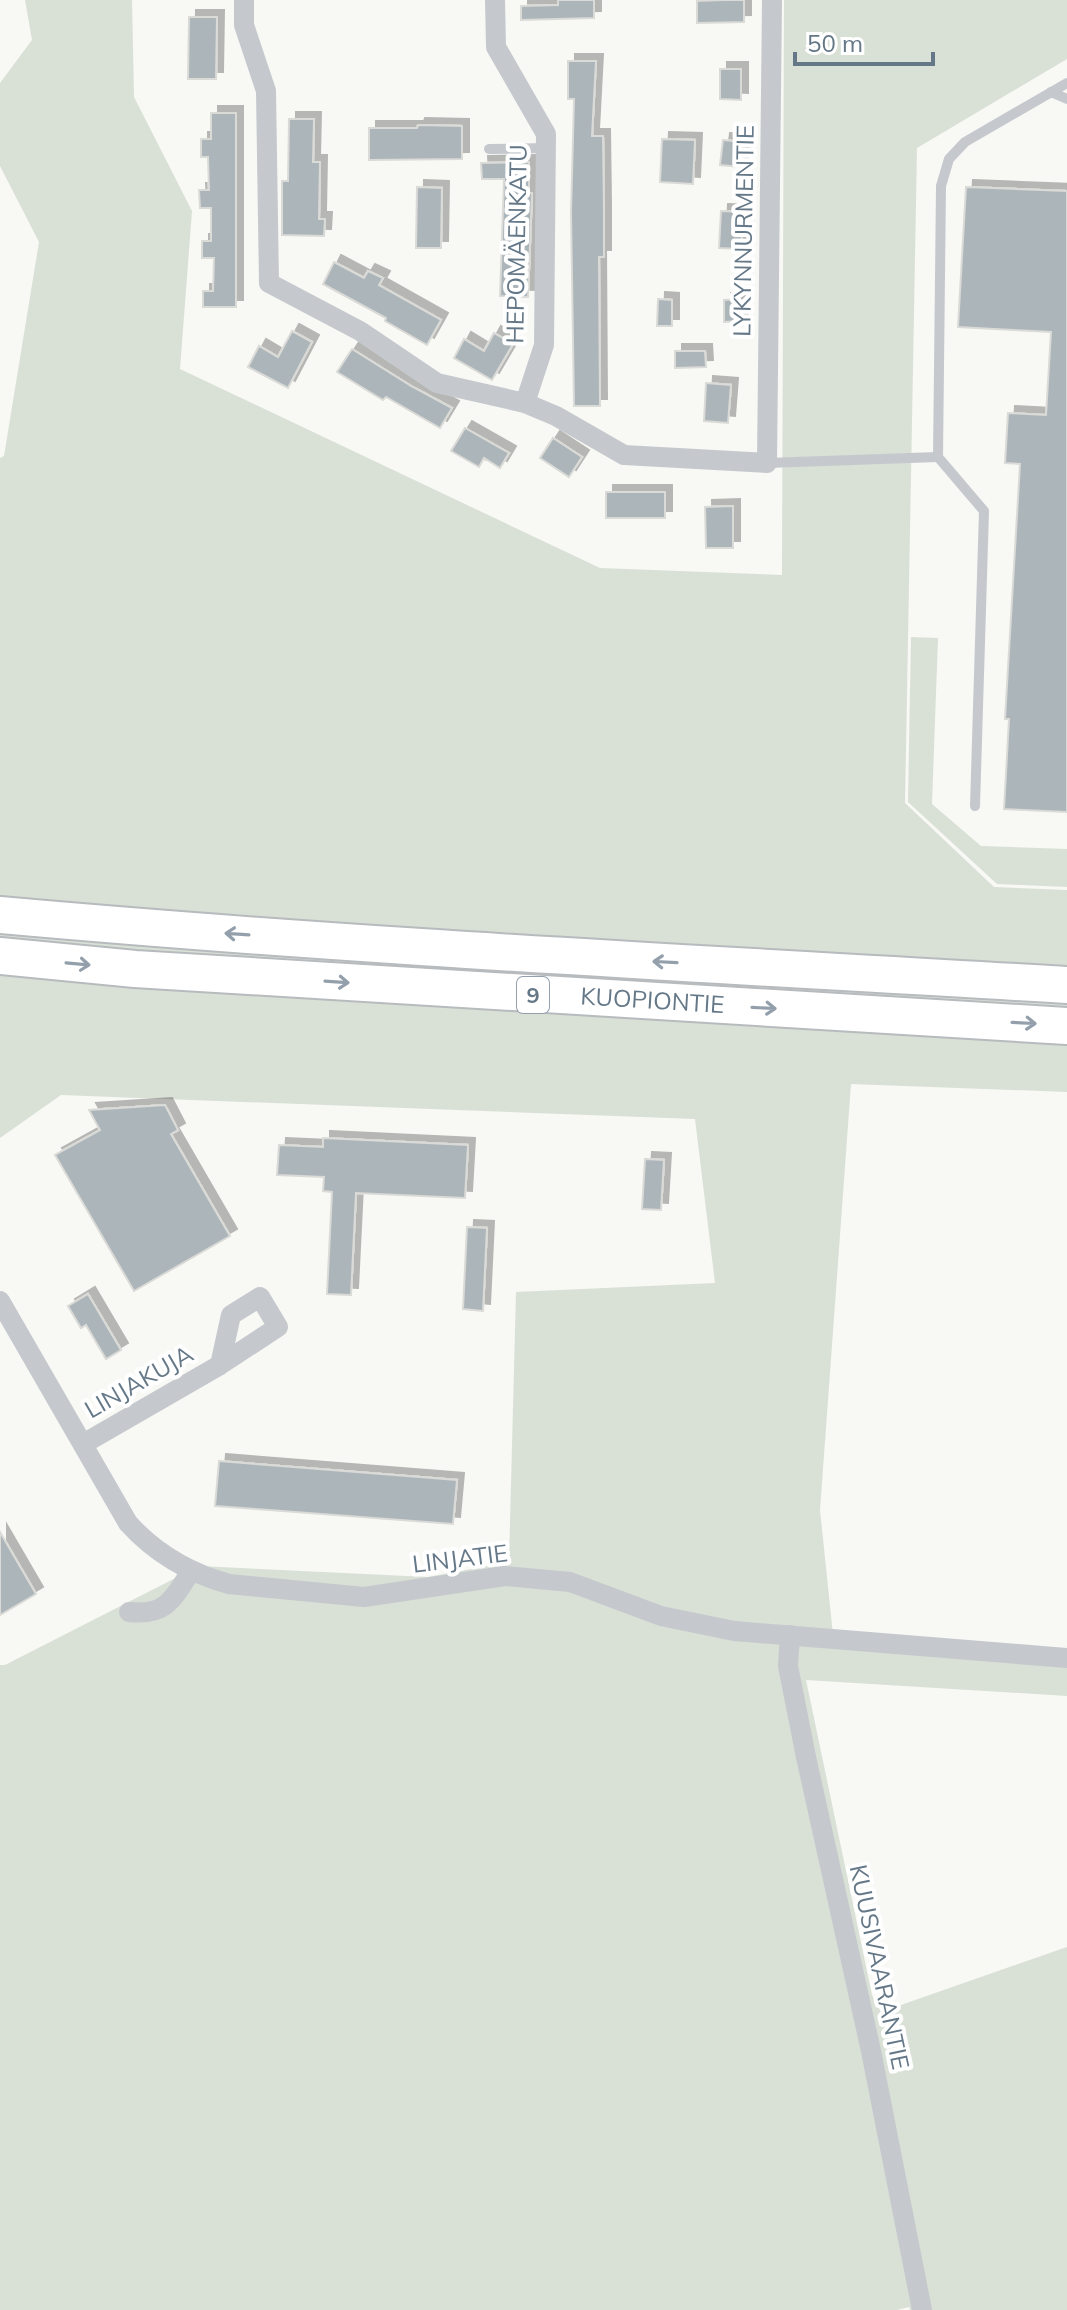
<svg xmlns="http://www.w3.org/2000/svg" width="1067" height="2310" viewBox="0 0 1067 2310" font-family="Mulish,sans-serif">
  <defs>
    <filter id="shadow"><feDropShadow dx="7" dy="-7" stdDeviation="0" flood-color="#0004"/></filter>
  </defs>
  <rect width="100%" height="100%" fill="#f8f8f5"/>
  <g fill="#d9e0d6">
    <polygon points="25,0 132,0 134,97 192,211 180,369 600,568 782,575 784,0 1067,0 1067,59 917,148 905,803 994,887 1067,890 1067,1092 851,1084 820,1510 833,1635 1067,1653 1067,1696 806,1680 872,1995 881,2012 1067,1947 1067,2310 910,2310 909,2307 897,2310 0,2310 0,1665 5,1665 199,1566 428,1577 509,1562 516,1292 715,1283 695,1119 61,1095 0,1138 0,458 4,456 39,242 0,166 0,83 32,40"/>
    <polygon points="911,637 938,638 932,804 981,846 1067,849 1067,887 997,884 908,802"/>
  </g>
  <g fill="#acb5ba" stroke="#dadad7" stroke-width="2" filter="url(#shadow)">
    <polygon points="558,0 594,0 594,18 521,20 521,6 558,5"/>
    <polygon points="723,0 744,0 744,22 697,23 697,1"/>
    <polygon points="189,17 217,17 216,79 188,79"/>
    <polygon points="568,61 596,61 592,136 603,136 604,211 604,257 599,257 600,406 574,406 571,212 574,99 568,99"/>
    <polygon points="720,69 741,69 741,100 720,99"/>
    <polygon points="211,113 236,113 236,307 203,307 203,291 213,291 214,258 202,258 202,241 211,241 211,208 200,208 199,190 209,190 208,157 201,157 201,139 211,139"/>
    <polygon points="289,119 314,119 313,162 320,162 319,219 325,219 324,236 282,235 282,181 288,181"/>
    <polygon points="418,125 462,126 462,159 369,160 369,128 417,128"/>
    <polygon points="662,139 695,140 693,184 660,182"/>
    <polygon points="723,140 744,142 741,167 720,165"/>
    <polygon points="529,162 529,193 532,193 528,297 500,296 504,179 482,179 481,163"/>
    <polygon points="417,187 442,188 441,248 416,248"/>
    <polygon points="966,187 1067,191 1067,812 1004,809 1009,719 1005,719 1020,464 1005,463 1008,413 1046,415 1051,332 958,327"/>
    <polygon points="721,211 743,212 741,249 719,248"/>
    <polygon points="334,262 364,278 368,271 383,278 379,285 441,320 427,345 385,321 386,318 323,284"/>
    <polygon points="658,299 672,300 672,326 657,326"/>
    <polygon points="740,299 741,321 724,322 724,300"/>
    <polygon points="292,331 312,342 288,388 248,367 259,346 278,357"/>
    <polygon points="494,333 513,344 492,380 454,358 464,339 484,351"/>
    <polygon points="352,349 411,386 452,408 440,428 386,397 383,400 337,372"/>
    <polygon points="675,351 705,351 706,367 675,368"/>
    <polygon points="706,383 731,385 728,423 704,421"/>
    <polygon points="465,428 509,453 500,468 484,458 479,467 451,451"/>
    <polygon points="553,438 582,457 569,477 540,458"/>
    <rect x="606" y="492" width="59" height="26"/>
    <polygon points="733,506 733,548 706,548 705,507"/>
    <polygon points="165,1105 178,1130 171,1134 230,1236 134,1291 55,1155 100,1130 89,1110"/>
    <polygon points="323,1138 468,1145 465,1198 356,1193 351,1295 327,1294 332,1192 323,1191 324,1177 277,1175 279,1145 323,1147"/>
    <polygon points="645,1159 664,1160 661,1210 642,1209"/>
    <polygon points="467,1227 487,1228 483,1311 463,1309"/>
    <polygon points="88,1294 121,1350 106,1359 86,1325 81,1328 68,1306"/>
    <polygon points="219,1461 457,1480 453,1524 215,1506"/>
    <polygon points="0,1532 36,1594 0,1615"/>
  </g>
  <g fill="none" stroke-linecap="round" stroke-linejoin="round">
    <defs>
      <g id="highway">
        <path d="M 0,915 C 355,947 711,964 1067,985"/>
        <path id="s1" d="M 0,956 L 135,969 L 1067,1026"/>
      </g>
    </defs>
    <use href="#highway" stroke="#b7bbbe" stroke-width="40"/>
    <g stroke="#c5c9cd" stroke-width="10">
      <polyline points="1051,92 1067,99"/>
      <polyline points="489,149 546,148"/>
      <polyline points="767,463 938,457"/>
      <polyline points="975,806 984,511 938,457 941,186 949,159 965,142 1067,83"/>
    </g>
    <g stroke="#c5c9cd" stroke-width="20">
      <polyline points="244,0 244,25 266,91 269,283 360,331 437,383 525,403 556,416 624,455 767,463 772,0"/>
      <polyline points="495,0 496,47 546,134 544,345 525,403"/>
      <path d="M 0,1301 L 128,1523 C 156,1554 189,1573 229,1584 L 364,1597 L 505,1576 L 570,1582 L 661,1616 L 734,1631 L 1067,1658"/>
      <polyline points="83,1444 220,1365 278,1327 260,1297 231,1315 220,1365"/>
      <path d="M 129,1612 C 166,1616 173,1599 191,1571"/>
      <polyline points="790,1635 788,1666 806,1757 871,2051 922,2310"/>
    </g>
    <use href="#highway" stroke="#fff" stroke-width="36"/>
  </g>
  <defs><path id="oneway-shaft" d="M-6 0H5M1.5-3L5.5 0L1.5 3" fill="none" stroke-width="1.6" stroke-linecap="round" stroke-linejoin="round" transform="scale(2)"/></defs>
  <g stroke="#93a0ac">
    <use href="#oneway-shaft" transform="translate(237 934) rotate(-176)"/>
    <use href="#oneway-shaft" transform="translate(665 962) rotate(-177)"/>
    <use href="#oneway-shaft" transform="translate(78 964) rotate(5)"/>
    <use href="#oneway-shaft" transform="translate(337 982) rotate(4)"/>
    <use href="#oneway-shaft" transform="translate(764 1008) rotate(3)"/>
    <use href="#oneway-shaft" transform="translate(1024 1023) rotate(3)"/>
  </g>
  <g text-anchor="middle" stroke-width="8" stroke-linejoin="round" paint-order="stroke">
    <rect fill="#fff" stroke="#93a0ac" stroke-width="2" x="517" y="977" width="32" height="36" rx="6"/>
    <g font-size="22" font-weight="bold" fill="#657888">
      <text x="533" y="1003">9</text>
    </g>
    <g font-size="24" fill="#657888" stroke="#fff">
      <text transform="translate(744 231) rotate(-89)" y="8">LYKYNNURMENTIE</text>
      <text transform="translate(517 244) rotate(-89)" y="8">HEPOMÄENKATU</text>
      <text dy="8" stroke="none"><textPath href="#s1" startOffset="654">KUOPIONTIE</textPath></text>
      <text transform="translate(139 1382) rotate(-30)" y="8">LINJAKUJA</text>
      <text transform="translate(460 1559) rotate(-7)" y="8">LINJATIE</text>
      <text transform="translate(879 1967) rotate(78)" y="8">KUUSIVAARANTIE</text>
    </g>
  </g>
  <path d="M795 52v12h138v-12" fill="none" stroke="#657888" stroke-width="4"/>
  <text x="807" y="52" font-size="24" fill="#657888" stroke="#ffffff" stroke-width="6" paint-order="stroke">50 m</text>
</svg>
